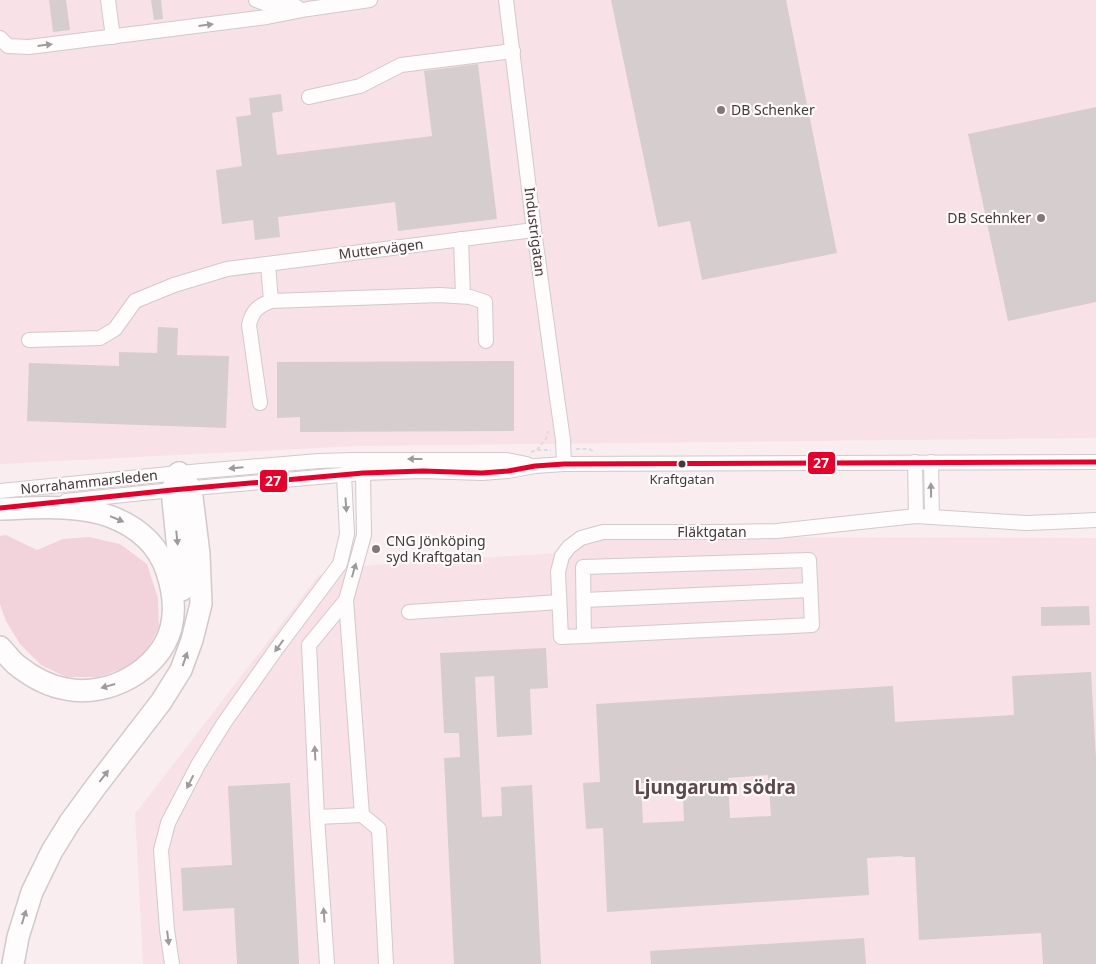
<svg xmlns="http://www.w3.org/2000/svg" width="1096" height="964" viewBox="0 0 1096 964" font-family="'Noto Sans',sans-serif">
  <rect width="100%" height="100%" fill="#f9edf0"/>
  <g fill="#f8e1e7">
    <polygon points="0,0 1096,0 1096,438 356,446 0,464"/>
    <polygon points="598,537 1096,538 1096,964 143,964 135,814 319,575 372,565 574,552 583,545"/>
  </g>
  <polygon fill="#f3d3db" points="6,535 37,550 63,539 89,537 120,544 147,564 158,598 159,627 145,654 124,668 99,677 66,677 41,665 20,644 6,621 0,604 0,536"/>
  <g fill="#d6cdcf" fill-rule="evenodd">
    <polygon points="49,0 66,0 70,30 53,32"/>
    <polygon points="151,0 161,0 163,19 154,20"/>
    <polygon points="611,0 786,0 837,253 702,280 690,221 658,227"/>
    <polygon points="478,64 497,219 398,231 395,202 278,217 280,237 255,240 253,220 222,224 216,170 242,166 236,117 251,115 249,98 281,94 283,111 272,113 277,155 432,136 424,71"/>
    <polygon points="1096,107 1096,302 1008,321 968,134"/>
    <polygon points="158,327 178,328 177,355 229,356 226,428 27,421 29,363 119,366 119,352 157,353"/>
    <polygon points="514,361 514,431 300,432 300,417 277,418 277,362"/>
    <polygon points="1089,606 1090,625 1041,626 1041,607"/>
    <polygon points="546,648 548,688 530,689 532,735 497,737 494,676 475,677 482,817 502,816 501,787 532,785 541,964 454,964 444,758 460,757 459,733 444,733 440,653"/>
    <path d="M 1091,672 L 1096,758 L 1096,964 L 1043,964 L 1041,933 L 919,940 L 915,857 L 902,857 L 903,856 L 867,858 L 869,895 L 607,912 L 603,828 L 586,829 L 583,783 L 600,782 L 596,704 L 893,686 L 895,722 L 1014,715 L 1012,676 ZM 768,775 L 771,816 L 730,818 L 728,778 ZM 682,780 L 684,821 L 643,823 L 641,783 Z"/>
    <polygon points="290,783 299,964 237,964 234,908 183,911 181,868 232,865 228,786"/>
    <polygon points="864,938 866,964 651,964 650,951"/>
  </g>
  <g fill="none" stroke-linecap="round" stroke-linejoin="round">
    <defs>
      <g id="minor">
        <polyline points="108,0 113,37"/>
        <polyline points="256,0 264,3 297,7"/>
        <polyline points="506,0 534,230 553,369 563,440 564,464"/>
        <polyline points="0,38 8,46 29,47 267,17 308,9 370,0"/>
        <polyline points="309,97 360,86 401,65 513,51"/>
        <polyline points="461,239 463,296"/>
        <polyline points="271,301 440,295 470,297 485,302 486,341"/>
        <polyline points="29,340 100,338 115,329 135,301 174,285 227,269 534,230"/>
        <path d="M 260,403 L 249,325 C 252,311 258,306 271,301 L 268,264"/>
        <polyline points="915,462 916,516"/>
        <polyline points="931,462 932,517"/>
        <polyline points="0,491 179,473 319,461 354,460 507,460 527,464"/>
        <polyline points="66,501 172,490 363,473 423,471 482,473 508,471 535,466 564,464 1096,462"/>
        <polyline points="346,600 362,815 379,829 386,964"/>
        <polyline points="584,600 810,590"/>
        <polyline points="409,612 559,602"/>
        <polyline points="584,636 583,567 809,560 812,625 584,636 561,637 558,572 562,556 569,547 581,538 603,532 718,532 777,531 916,516 1026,523 1052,522 1096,520"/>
        <polyline points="317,817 362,815"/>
        <polyline points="172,964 167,930 161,850 168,823 198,765 224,723 277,648 340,564 347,534 344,475 354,460"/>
        <polyline points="327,964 317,817 309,645 346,600 364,535 363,473 359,466"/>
      </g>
      <g id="highway">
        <polyline points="179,473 172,490 182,590"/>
        <path d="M 0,509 C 34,508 77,504 109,516 C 136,526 158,544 167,572 C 173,590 176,608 171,628 C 160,670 108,698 66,689 C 48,686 32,677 18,666 C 11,661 6,653 0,647"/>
        <polyline points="13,964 18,937 32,892 52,851 70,822 97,785 161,702 181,670 192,640 201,604 199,554 191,489 179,473"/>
      </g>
    </defs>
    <use href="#minor" stroke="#d2c9cb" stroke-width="16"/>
    <use href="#highway" stroke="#d2c9cb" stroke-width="24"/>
    <g stroke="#e0dcdc" stroke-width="2" stroke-dasharray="4 2.5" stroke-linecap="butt">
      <polyline points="576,449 589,449 593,451"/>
      <polyline points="537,450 546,439 548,431"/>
      <polyline points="531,452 537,450 551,450"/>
    </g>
    <use href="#minor" stroke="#fefcfd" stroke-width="14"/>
    <use href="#highway" stroke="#fefcfd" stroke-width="21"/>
    <defs>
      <polyline id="bus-1" points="0,508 172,490 363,473 423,471 482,473 508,471 535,466 564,464 1096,462"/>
    </defs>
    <use href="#bus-1" stroke="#fffafb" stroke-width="9"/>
    <use href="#bus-1" stroke="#e4002b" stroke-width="5"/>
  </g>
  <defs><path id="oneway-solid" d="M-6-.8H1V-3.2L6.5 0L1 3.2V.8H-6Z" transform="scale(1.25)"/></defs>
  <g fill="#a09a9c">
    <use href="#oneway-solid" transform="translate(206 25) rotate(-7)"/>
    <use href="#oneway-solid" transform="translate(45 45) rotate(-7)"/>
    <use href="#oneway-solid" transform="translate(415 459) rotate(180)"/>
    <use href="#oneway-solid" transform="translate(236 468) rotate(175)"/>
    <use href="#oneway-solid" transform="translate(931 490) rotate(-91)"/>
    <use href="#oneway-solid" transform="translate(346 505) rotate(86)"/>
    <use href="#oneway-solid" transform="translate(117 519) rotate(23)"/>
    <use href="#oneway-solid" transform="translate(177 538) rotate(84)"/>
    <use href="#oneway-solid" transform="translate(354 570) rotate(-74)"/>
    <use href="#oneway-solid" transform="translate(279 646) rotate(126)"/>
    <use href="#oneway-solid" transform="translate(185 659) rotate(-71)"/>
    <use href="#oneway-solid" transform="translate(108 686) rotate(164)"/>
    <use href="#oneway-solid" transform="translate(315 753) rotate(-93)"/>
    <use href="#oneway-solid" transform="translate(104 776) rotate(-52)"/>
    <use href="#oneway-solid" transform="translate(190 782) rotate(117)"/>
    <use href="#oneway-solid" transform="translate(324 915) rotate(-94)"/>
    <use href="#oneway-solid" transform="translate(24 917) rotate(-73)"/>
    <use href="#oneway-solid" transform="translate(168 938) rotate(83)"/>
  </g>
  <g fill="#82787a" stroke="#fffafb" stroke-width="2">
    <circle cx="721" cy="110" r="5"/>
    <circle cx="1041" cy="218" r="5"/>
    <circle cx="376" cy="549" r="5"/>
  </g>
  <circle fill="#42393b" stroke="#fffafb" stroke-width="2" cx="682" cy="464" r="4.5"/>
  <g text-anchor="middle" stroke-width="4.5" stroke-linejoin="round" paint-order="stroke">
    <g font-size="13" fill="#42393b" stroke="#fffafb">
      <text x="682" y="484">Kraftgatan</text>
    </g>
    <g font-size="14" fill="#42393b" stroke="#fffafb" text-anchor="start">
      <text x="731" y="115">DB Schenker</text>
      <text x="1031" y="223" text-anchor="end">DB Scehnker</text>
      <text x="386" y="546">CNG Jönköping<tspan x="386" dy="16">syd Kraftgatan</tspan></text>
    </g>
    <g font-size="14" fill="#42393b" stroke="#fffafb">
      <text transform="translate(535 232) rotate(83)" y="5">Industrigatan</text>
      <text transform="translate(381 249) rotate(-7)" y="5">Muttervägen</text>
      <text transform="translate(89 482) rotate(-6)" y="5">Norrahammarsleden</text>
      <text x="712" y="537">Fläktgatan</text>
    </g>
    <g font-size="19" font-weight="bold" fill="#5a484c" stroke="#fffafb">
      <text x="715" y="794">Ljungarum södra</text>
    </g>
  </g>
  <g stroke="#fffafb" stroke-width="2">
    <rect x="807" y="451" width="29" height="24" rx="5" fill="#e4002b"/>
    <rect x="259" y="469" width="29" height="24" rx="5" fill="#e4002b"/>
  </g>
  <g font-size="14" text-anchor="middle" font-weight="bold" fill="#fff">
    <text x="821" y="468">27</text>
    <text x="273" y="486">27</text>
  </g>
</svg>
